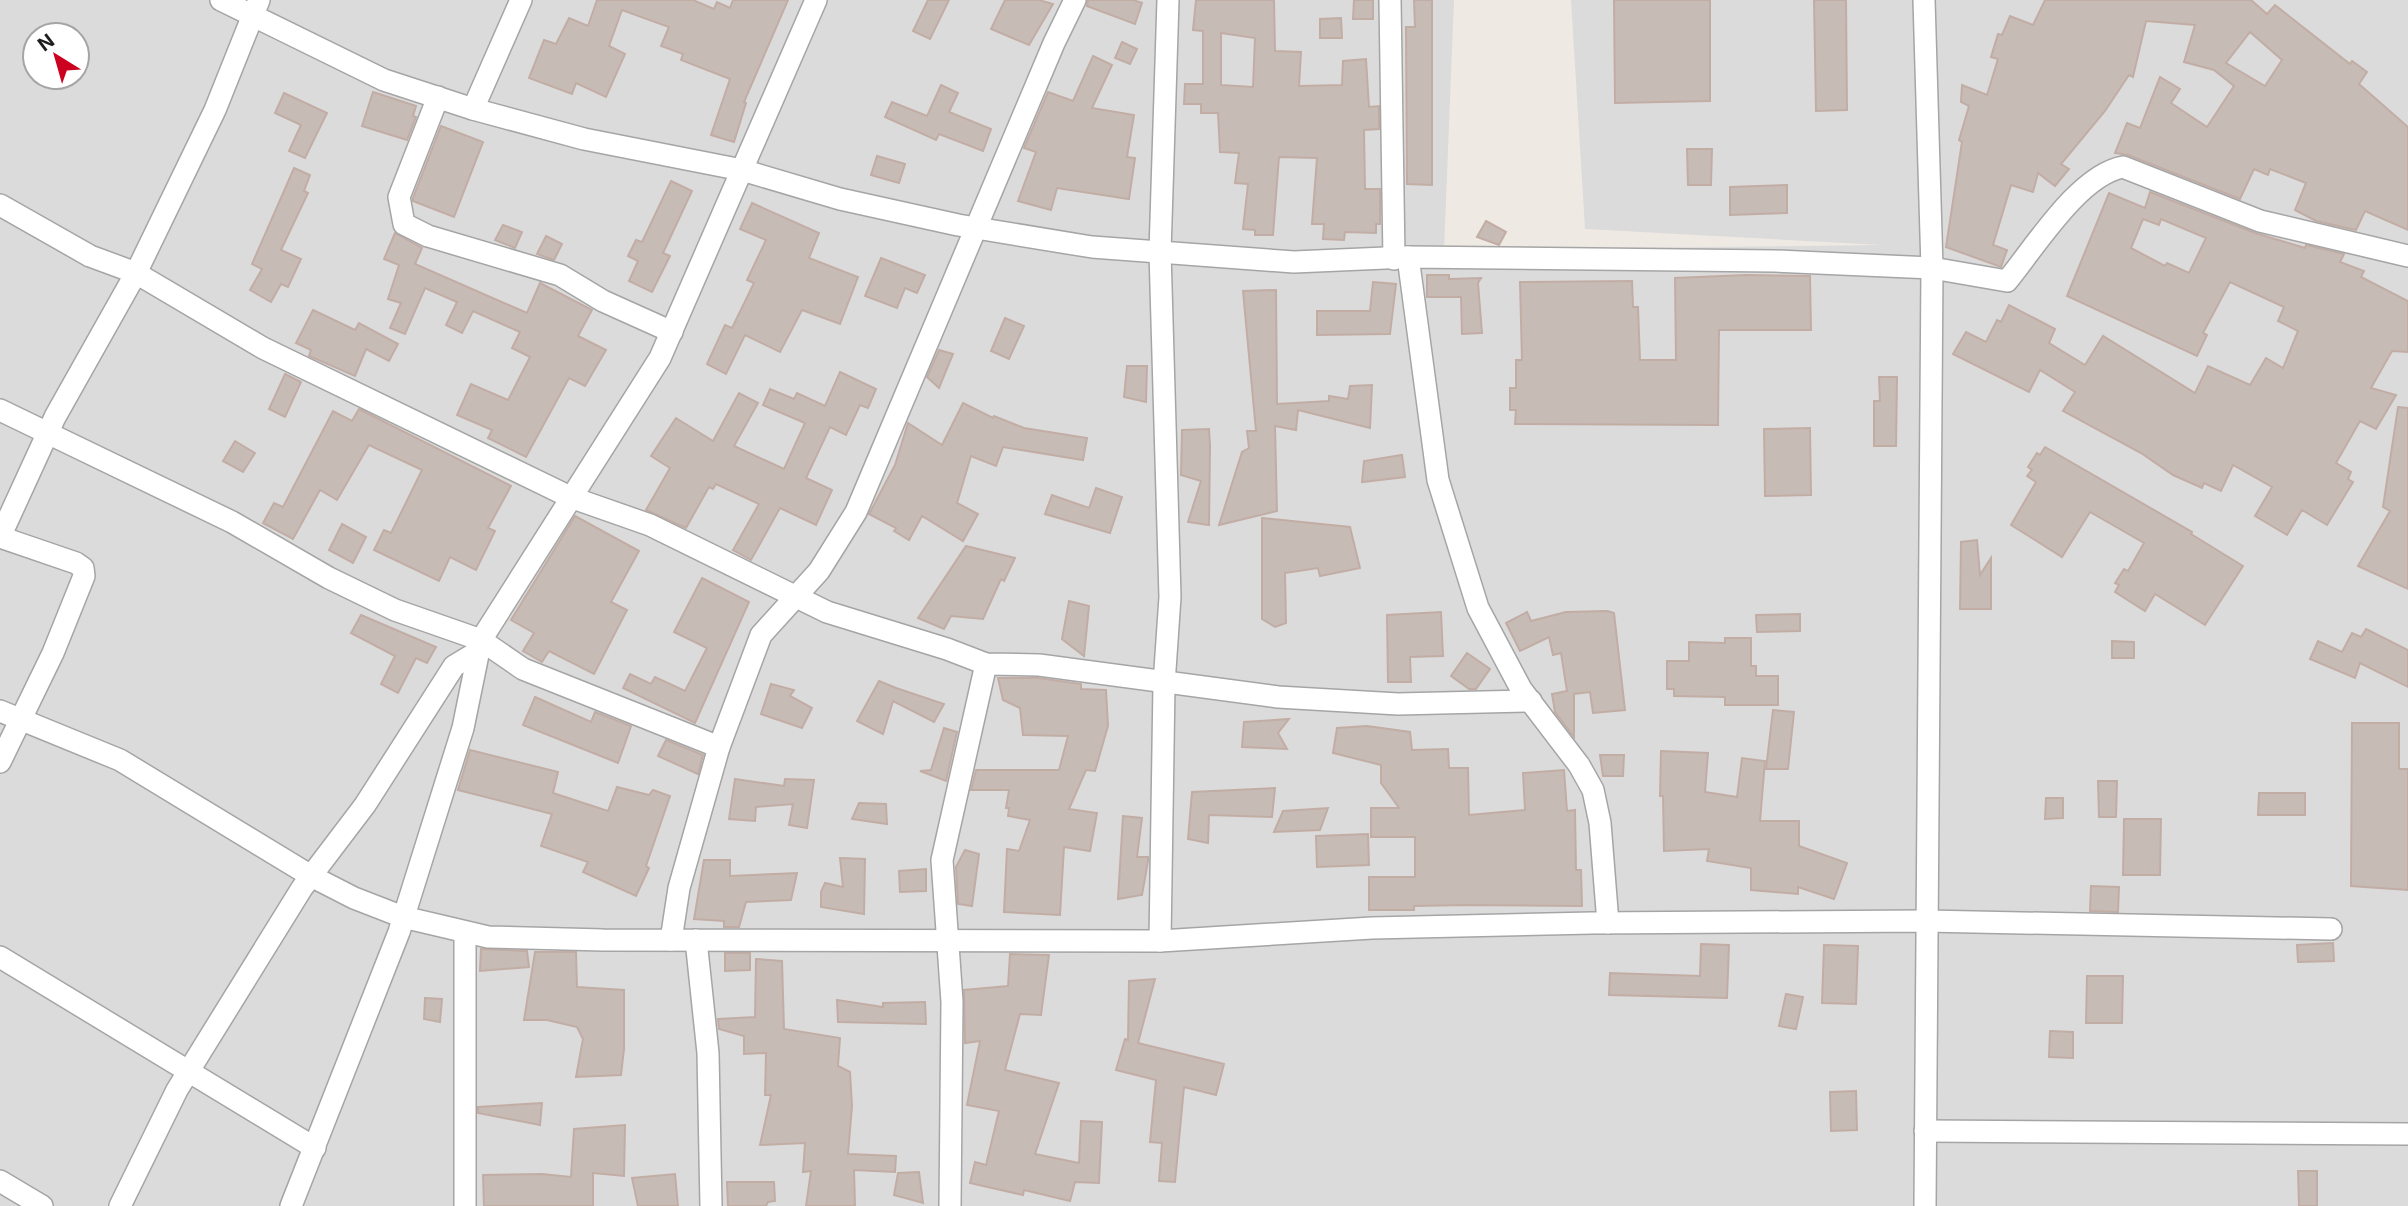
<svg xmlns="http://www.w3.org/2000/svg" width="2408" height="1206" viewBox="0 0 2408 1206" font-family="Inter,sans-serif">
  <rect width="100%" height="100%" fill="#efe9e3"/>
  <path fill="#dcdbdb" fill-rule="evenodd" d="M 0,0 L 1454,0 L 1444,250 L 1882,245 L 1585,229 L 1571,0 L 2408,0 L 2408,1206 L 0,1206 ZM 35,35 L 77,35 L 77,77 L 35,77 Z"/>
  <g fill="#c7bbb6" stroke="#c2ada5" stroke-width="2" fill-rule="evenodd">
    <polygon points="597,0 693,0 714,9 717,2 730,8 733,0 788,0 744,102 746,103 734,142 711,135 730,79 681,60 683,54 661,46 669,27 622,10 609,46 625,54 606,97 576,83 572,94 529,78 544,40 556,44 569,18 588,26"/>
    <polygon points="928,0 949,0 930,39 913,31"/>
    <polygon points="1005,0 1039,0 1053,4 1029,45 991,29"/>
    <polygon points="1088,0 1133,0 1142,3 1135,24 1087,6"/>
    <path d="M 1196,0 L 1274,0 L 1275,51 L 1301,52 L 1299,86 L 1342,85 L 1343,61 L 1366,59 L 1369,107 L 1379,106 L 1379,129 L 1364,130 L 1365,189 L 1380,189 L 1380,224 L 1376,224 L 1376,233 L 1345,232 L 1344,240 L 1323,239 L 1324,224 L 1312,224 L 1317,158 L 1279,157 L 1273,235 L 1255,235 L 1255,230 L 1243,229 L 1248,184 L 1235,183 L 1239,153 L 1220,152 L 1218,113 L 1201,113 L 1201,104 L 1184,104 L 1185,84 L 1203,84 L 1203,31 L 1193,30 ZM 1221,33 L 1255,38 L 1253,87 L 1221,85 Z"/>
    <polygon points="1354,0 1373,0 1373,19 1353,19"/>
    <polygon points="1414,0 1432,0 1432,185 1407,184 1406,27 1415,27"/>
    <polygon points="1614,0 1710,0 1710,101 1615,103"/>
    <polygon points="1814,0 1846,0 1847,110 1816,111"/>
    <path d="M 2045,0 L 2251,0 L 2267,14 L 2275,5 L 2350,64 L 2352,61 L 2367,72 L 2359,84 L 2408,127 L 2408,230 L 2365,211 L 2356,230 L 2316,221 L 2295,210 L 2306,183 L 2270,169 L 2268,175 L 2254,169 L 2240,199 L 2128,155 L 2115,153 L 2127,123 L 2140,128 L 2160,77 L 2180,89 L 2171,103 L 2207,127 L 2234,86 L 2214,70 L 2184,62 L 2195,25 L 2146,21 L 2133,77 L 2129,75 L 2105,111 L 2061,164 L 2069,169 L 2055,186 L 2038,173 L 2033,192 L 2011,185 L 1993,245 L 2007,250 L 2001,267 L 1946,247 L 1962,142 L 1959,140 L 1969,106 L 1961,102 L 1962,85 L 1987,95 L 1998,59 L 1991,57 L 1998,34 L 2002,35 L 2010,16 L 2033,25 ZM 2250,32 L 2282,60 L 2265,86 L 2226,63 Z"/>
    <polygon points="1341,18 1342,38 1320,38 1320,19"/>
    <polygon points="1122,42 1137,49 1130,64 1115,58"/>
    <polygon points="1093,56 1112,65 1092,108 1134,115 1127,157 1135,158 1129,199 1057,188 1051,210 1018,201 1036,152 1024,148 1048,92 1073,101"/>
    <polygon points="941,85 958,93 949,112 991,129 983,151 939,134 936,140 885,117 892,102 927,116"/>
    <polygon points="373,92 416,106 413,116 416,117 407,140 362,126"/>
    <polygon points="284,93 327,113 305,158 289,151 301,125 275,113"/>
    <polygon points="441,126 483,142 454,217 413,201 413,198"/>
    <polygon points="1687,149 1712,149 1711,185 1688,185"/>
    <polygon points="877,156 905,164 899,183 871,175"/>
    <polygon points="294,168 310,175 304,191 308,193 281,250 301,259 288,287 281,284 271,302 250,290 262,269 252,264"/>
    <polygon points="671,181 692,191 663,253 670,256 652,292 629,281 638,261 628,256 636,240 642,242"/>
    <polygon points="1787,185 1787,213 1730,215 1730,187"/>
    <path d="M 2150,192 L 2255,233 L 2305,248 L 2306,245 L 2344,254 L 2340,262 L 2364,271 L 2361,277 L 2408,301 L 2408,352 L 2392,351 L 2371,388 L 2396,395 L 2376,429 L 2360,421 L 2336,463 L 2351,472 L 2348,479 L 2353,482 L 2327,525 L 2302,510 L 2287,535 L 2255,516 L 2272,487 L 2233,465 L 2221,491 L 2204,483 L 2202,488 L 2173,475 L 2141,453 L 2063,411 L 2075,392 L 2040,370 L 2029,392 L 1953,354 L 1966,332 L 1986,342 L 1997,320 L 2001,322 L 2009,305 L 2055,329 L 2049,343 L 2085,365 L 2103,336 L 2195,393 L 2208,366 L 2250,385 L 2266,358 L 2283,368 L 2298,331 L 2278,321 L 2284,307 L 2230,282 L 2203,333 L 2207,335 L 2197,356 L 2067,296 L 2109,193 L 2145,208 ZM 2143,219 L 2159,225 L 2161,219 L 2206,238 L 2189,273 L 2167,263 L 2165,266 L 2131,248 Z"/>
    <polygon points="752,203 819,233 809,258 858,277 840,324 802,310 780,352 745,335 726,374 707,364 725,325 732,328 754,283 747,280 766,240 740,229"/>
    <polygon points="1486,221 1506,232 1499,245 1477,237"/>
    <polygon points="503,225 522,232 515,248 495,240"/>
    <polygon points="395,233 422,248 415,264 527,313 540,283 592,310 578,336 606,350 585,386 569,378 526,457 488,438 492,430 457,415 471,384 508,400 530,357 512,348 520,332 473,311 462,333 446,325 457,302 425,288 405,334 390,328 401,303 388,299 399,265 384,259"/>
    <polygon points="546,236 562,244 554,260 537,254"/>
    <polygon points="881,258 925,275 917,293 905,288 897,308 865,296"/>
    <polygon points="1427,275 1449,275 1449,279 1481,278 1478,283 1482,333 1462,334 1461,297 1427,297"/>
    <polygon points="1746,275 1810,276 1811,330 1719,330 1718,425 1515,424 1516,410 1510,410 1510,388 1516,388 1516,360 1522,360 1520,282 1632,281 1633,307 1638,307 1640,360 1676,360 1675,278"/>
    <polygon points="1373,282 1396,284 1390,334 1317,335 1317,311 1370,311"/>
    <polygon points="1276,290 1277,404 1329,401 1329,396 1348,399 1350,386 1372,385 1370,428 1298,410 1296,430 1275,426 1277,511 1219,525 1242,452 1249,448 1247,431 1256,431 1243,291"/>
    <polygon points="313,310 355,330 359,323 398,344 389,361 366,349 355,376 309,356 311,350 296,343"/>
    <polygon points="1005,318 1024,326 1009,359 991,351"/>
    <polygon points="939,350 953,354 939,388 927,377"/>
    <polygon points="1127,366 1147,366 1146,402 1124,397"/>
    <polygon points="840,372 876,389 868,408 860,405 846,435 830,427 806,478 832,490 816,525 780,508 751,560 733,550 759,504 716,484 713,489 709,487 686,528 646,510 670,468 651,456 676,418 713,441 739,393 758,403 734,446 784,469 805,423 763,405 770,389 794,399 797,393 825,406"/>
    <polygon points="285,374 301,382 285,417 269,409"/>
    <polygon points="1879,377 1897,377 1896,446 1874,446 1874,401 1880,401"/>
    <polygon points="963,403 993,418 994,416 1024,428 1087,438 1083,460 1003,447 996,466 971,456 957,503 978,514 963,541 922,516 909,540 894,531 896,528 869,514 895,465 908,423 942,445"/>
    <polygon points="2398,407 2408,408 2408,589 2358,566 2390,511 2383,507"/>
    <polygon points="359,409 511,486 488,528 495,531 476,570 450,557 439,581 374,550 384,530 391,533 422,470 369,445 337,500 320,490 293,539 263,523 274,503 283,507 333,411 352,421"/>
    <polygon points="1810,428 1811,495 1765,496 1764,429"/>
    <polygon points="1209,429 1210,446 1209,525 1188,522 1201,481 1181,475 1182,430"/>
    <polygon points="235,441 255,453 243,472 223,461"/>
    <polygon points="2045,447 2192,532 2191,534 2243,566 2205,625 2155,594 2145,611 2115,592 2119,585 2115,583 2124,569 2128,571 2144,543 2090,512 2062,557 2011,525 2036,482 2027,476 2032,470 2028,467 2037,453 2040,455"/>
    <polygon points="1402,455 1405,477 1362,482 1364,461"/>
    <polygon points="1096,488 1122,497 1110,533 1045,514 1052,495 1089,508"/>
    <polygon points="575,516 639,551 611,602 627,610 594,674 549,651 542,662 523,651 534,633 511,620"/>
    <polygon points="1262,518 1350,527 1360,568 1320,576 1318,568 1285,573 1286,623 1275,627 1262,619"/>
    <polygon points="342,524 366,537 353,563 329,550"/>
    <polygon points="1977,540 1980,575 1991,558 1991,609 1960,609 1961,542"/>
    <polygon points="966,546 1015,558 1004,581 1001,579 983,619 951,616 944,629 918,618"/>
    <polygon points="702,578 749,602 695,723 623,688 630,674 651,684 655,677 685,691 707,648 674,632"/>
    <polygon points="1069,601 1089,606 1084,656 1062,639"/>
    <polygon points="1607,611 1614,613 1625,710 1593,713 1590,692 1574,694 1574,737 1555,712 1552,694 1567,691 1561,653 1553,655 1549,637 1520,651 1506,623 1527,612 1531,621 1566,612"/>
    <polygon points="1441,612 1443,656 1410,657 1411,682 1388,682 1387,615"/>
    <polygon points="1800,614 1800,631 1757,632 1756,615"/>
    <polygon points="361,615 436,647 427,663 416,658 398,693 381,684 395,656 351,633"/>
    <polygon points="2366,629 2408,650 2408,687 2360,663 2355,678 2310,659 2318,641 2342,652 2352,633 2361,637"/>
    <polygon points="1725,638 1751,638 1751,666 1756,666 1756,676 1778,676 1778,705 1725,705 1725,697 1674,696 1674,689 1667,689 1667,661 1689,661 1689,642 1725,643"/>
    <polygon points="2112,641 2134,642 2134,658 2112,658"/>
    <polygon points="1467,653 1490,669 1476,689 1469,689 1451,676"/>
    <polygon points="998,678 1038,678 1081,684 1081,689 1106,690 1108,726 1095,771 1086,770 1069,809 1097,813 1090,851 1064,847 1060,915 1004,912 1007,849 1019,851 1030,820 1008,816 1009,808 1006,808 1009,790 971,790 976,770 1059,770 1068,736 1023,735 1020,708 1003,700"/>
    <polygon points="879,681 896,688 944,704 934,722 893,701 883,734 857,721"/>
    <polygon points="771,684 794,690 790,696 812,708 802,728 761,714"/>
    <polygon points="535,697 591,722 595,712 631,726 618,763 523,725"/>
    <polygon points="1773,710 1794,712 1788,769 1766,769"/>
    <polygon points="1289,719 1278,733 1287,749 1242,747 1244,722"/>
    <polygon points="2352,723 2399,723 2399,769 2408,769 2408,890 2351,886"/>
    <polygon points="1367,726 1410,732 1412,750 1448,749 1449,768 1468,768 1469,815 1525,810 1523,773 1564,770 1567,811 1575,810 1576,870 1581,870 1582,906 1466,905 1414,906 1414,910 1369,910 1369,877 1415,877 1415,837 1371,837 1371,808 1399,808 1381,783 1381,765 1333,753 1337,728"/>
    <polygon points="944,728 957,732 946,781 920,771 931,770"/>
    <polygon points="666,740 703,755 698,774 658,756"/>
    <polygon points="470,750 558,772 553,793 608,811 617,787 649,795 653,790 670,796 646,866 649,868 636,896 583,872 588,862 541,846 552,814 458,790"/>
    <polygon points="1661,751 1708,753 1705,792 1737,797 1742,758 1765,761 1760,821 1799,821 1799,846 1847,863 1834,899 1798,887 1798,894 1751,890 1751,868 1707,861 1709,849 1664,851 1663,796 1660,796"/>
    <polygon points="1600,755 1624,755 1623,776 1603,776"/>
    <polygon points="735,779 784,786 785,779 814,780 807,828 789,825 793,804 756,807 755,821 729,819"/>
    <polygon points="2098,781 2117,781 2116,817 2099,817"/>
    <polygon points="1275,788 1272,817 1209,815 1208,843 1188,839 1192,792"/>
    <polygon points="2259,793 2305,793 2305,815 2258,815"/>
    <polygon points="2046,798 2063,798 2063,818 2045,819"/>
    <polygon points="859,803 886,804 887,824 852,819"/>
    <polygon points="1328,808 1320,830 1274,832 1283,811"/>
    <polygon points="1123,816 1142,818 1137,857 1148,857 1148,861 1142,895 1118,899"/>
    <polygon points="2124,819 2161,819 2160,875 2123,875"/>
    <polygon points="1368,834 1369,865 1317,867 1316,836"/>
    <polygon points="965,850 979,854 972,906 958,904 956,867"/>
    <polygon points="840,858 865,859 864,914 821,907 821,892 825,883 843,887"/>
    <polygon points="704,860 730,860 730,876 797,873 791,900 746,902 739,927 724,927 724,921 694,919"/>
    <polygon points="926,869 926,891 900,892 899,871"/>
    <polygon points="2091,886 2119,887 2118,912 2090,911"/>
    <polygon points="2333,943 2334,961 2298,962 2297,945"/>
    <polygon points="1701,944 1729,945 1727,998 1609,995 1610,973 1700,976"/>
    <polygon points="1824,945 1858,946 1856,1004 1822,1003"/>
    <polygon points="481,949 527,951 529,967 480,971"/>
    <polygon points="535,952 576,952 577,987 624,990 624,1049 621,1075 576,1077 583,1039 577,1027 547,1020 524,1020"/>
    <polygon points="725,953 750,953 750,970 725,971"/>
    <polygon points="1010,954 1049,955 1041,1015 1020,1014 1005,1070 1059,1083 1035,1154 1079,1163 1081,1121 1102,1122 1099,1183 1075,1182 1070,1201 1024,1190 1023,1195 970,1183 975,1162 986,1165 999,1111 967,1105 980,1041 965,1043 964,990 1008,986"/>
    <polygon points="756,959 782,961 784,1029 840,1038 838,1066 850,1072 852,1106 848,1154 896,1156 895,1172 854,1170 855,1206 806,1206 811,1171 803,1172 805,1143 760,1145 771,1095 765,1095 766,1053 744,1054 744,1036 719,1029 718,1019 755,1017"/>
    <polygon points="2087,976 2123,976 2122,1023 2086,1023"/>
    <polygon points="1155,979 1138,1043 1224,1064 1216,1095 1184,1087 1175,1182 1159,1181 1162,1143 1150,1142 1156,1080 1116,1070 1125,1039 1128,1040 1129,981"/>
    <polygon points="1786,994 1803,997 1796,1029 1779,1026"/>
    <polygon points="425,998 442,999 440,1022 424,1019"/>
    <polygon points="837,1000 883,1007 883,1003 925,1002 926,1024 838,1022"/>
    <polygon points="2050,1031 2073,1032 2073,1058 2049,1057"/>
    <polygon points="1856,1091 1857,1130 1831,1131 1830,1092"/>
    <polygon points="542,1103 540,1125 478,1113 478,1107"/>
    <polygon points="625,1125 624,1176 593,1173 593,1206 484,1206 483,1175 542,1174 571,1177 574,1129"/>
    <polygon points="2298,1171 2317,1171 2317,1206 2299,1206"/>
    <polygon points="919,1172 923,1203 894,1195 898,1173"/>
    <polygon points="675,1174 678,1206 638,1206 632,1178"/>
    <polygon points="727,1182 774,1182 775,1201 768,1202 766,1206 728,1206"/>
  </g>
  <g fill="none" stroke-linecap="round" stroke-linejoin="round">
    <defs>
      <g id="minor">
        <path d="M 221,0 L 384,80 L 473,109 L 584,139 L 742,170 L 840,199 L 958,225 L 1092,247 L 1294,262 L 1408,257 L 1775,261 L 1932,268 L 2007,281 C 2035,247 2079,175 2123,167 L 2260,221 L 2408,256"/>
        <polyline points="1390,0 1394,259"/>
        <polyline points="1924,0 1932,268 1925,1206"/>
        <polyline points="438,97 399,197 404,224 428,236 560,275 603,301 672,332"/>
        <polyline points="473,109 521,0"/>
        <polyline points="0,205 90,256 136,273 263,348 570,497 650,525 827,612 947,649 986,664 1039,665 1278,697 1398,704 1531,701"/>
        <polyline points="1408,257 1438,480 1478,608 1521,689 1579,765 1593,790 1600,823 1608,923"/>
        <polyline points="0,410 232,522 329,578 395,610 481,640 523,669 719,747"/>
        <polyline points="0,537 55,417 136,273 215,110 259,0"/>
        <polyline points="0,537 76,563 83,568 84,576 53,653 0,762"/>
        <polyline points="0,711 120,760 311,876 354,898 403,917 488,937 603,940 1160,941 1372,928 1592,923 1926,921 2331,929"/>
        <polyline points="671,940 679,888 719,747 761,635 819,571 856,512 1054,43 1075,0"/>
        <polyline points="696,940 708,1053 711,1206"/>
        <polyline points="1160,941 1164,684 1170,597 1160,252 1168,0"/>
        <polyline points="0,957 315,1148"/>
        <polyline points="1925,1131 2408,1134"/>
        <polyline points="0,1181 42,1206"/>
        <polyline points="120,1206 177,1090 302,888 365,805 454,666 479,651"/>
        <polyline points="291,1206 399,932 463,728 481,640 660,358 816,0"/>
        <polyline points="465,1206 465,932"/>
        <polyline points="950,1206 952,1002 942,860 986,664"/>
      </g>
    </defs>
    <use href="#minor" stroke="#a5a5a5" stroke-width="24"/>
    <use href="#minor" stroke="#fff" stroke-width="21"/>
  </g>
  <g transform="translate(56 56) rotate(323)"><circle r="33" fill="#ffffff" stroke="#a5a5a5" stroke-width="2"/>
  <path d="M0-5L12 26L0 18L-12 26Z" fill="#cc001f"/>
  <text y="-10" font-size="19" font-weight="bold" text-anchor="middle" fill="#1e1e1e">N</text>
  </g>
</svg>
